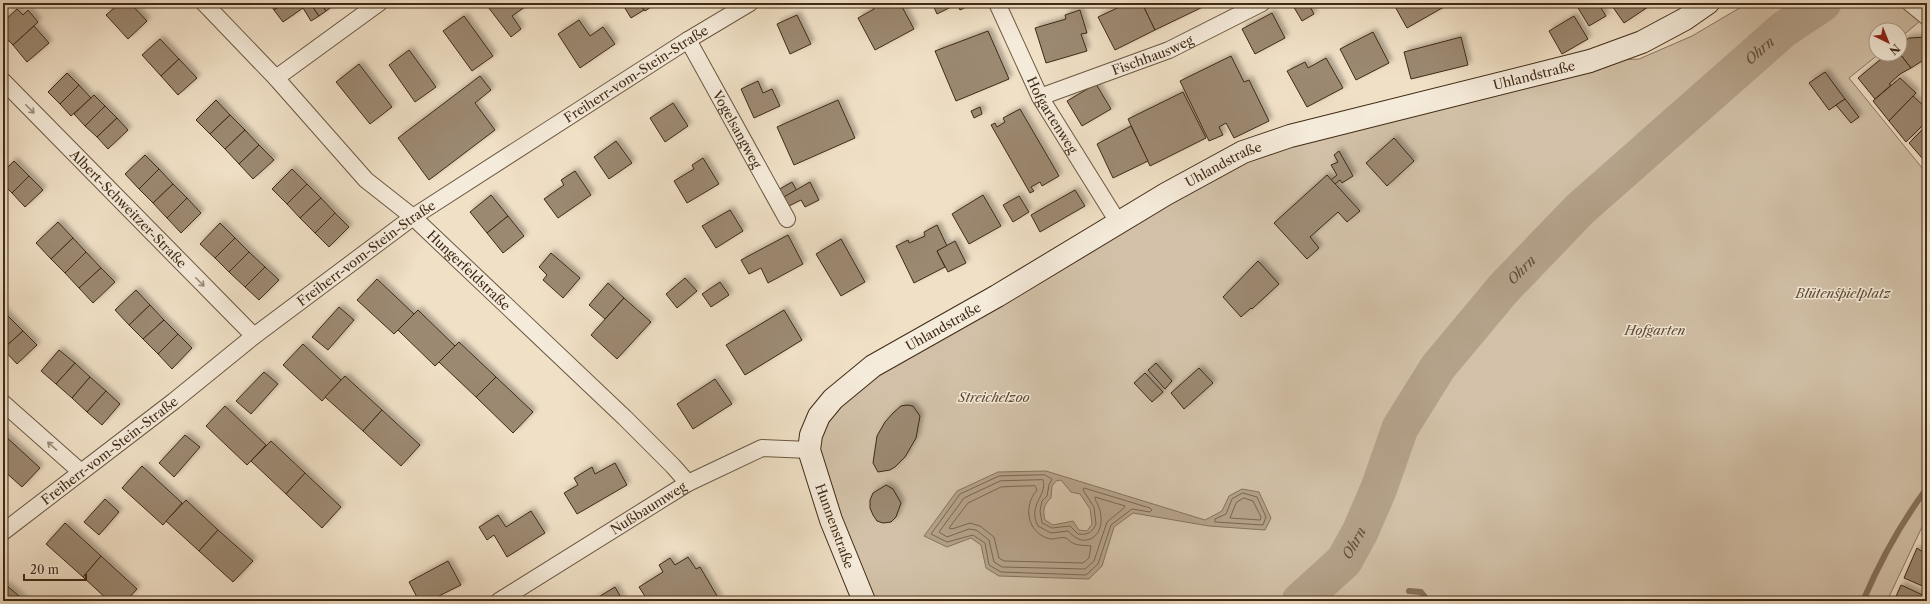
<svg xmlns="http://www.w3.org/2000/svg" width="1930" height="604" viewBox="0 0 1930 604" font-family="'Libre Caslon Text',serif">
  <defs>
    <filter id="shadow"><feDropShadow dx="3.5" dy="-3.5" stdDeviation="2" flood-color="#0004"/></filter>
  </defs>
  <rect width="100%" height="100%" fill="#f0e0c6"/>
  <filter id="stains"><feTurbulence type="fractalNoise" baseFrequency=".005" numOctaves="4"/><feColorMatrix values="0 0 0 0 .2 0 0 0 0 .09 0 0 0 0 .02 0 0 0 .5 -.17"/></filter>
  <radialGradient id="worn" r=".72"><stop offset=".6" stop-color="#630" stop-opacity="0"/><stop offset="1" stop-color="#630" stop-opacity=".3"/></radialGradient>
  <polygon fill="#d2c1a8" stroke="#89765f" points="1748,3 1927,3 1927,15 1900,38 1900,30 1876,30 1876,54 1879,54 1849,78 1927,174 1927,522 1922,527 1887,601 864,601 811,435 833,399 1243,152 1590,61 1639,59 1692,36"/>
  <path fill="#b4a28a" stroke="#86725c" fill-rule="evenodd" d="M 1046,471 L 1205,520 L 1222,511 L 1229,496 L 1242,489 L 1259,492 L 1271,518 L 1265,530 L 1209,526 L 1133,513 L 1114,527 L 1102,566 L 1089,579 L 999,576 L 986,568 L 981,545 L 971,538 L 947,547 L 924,536 L 957,491 L 998,472 ZM 1061,480 L 1071,492 L 1080,494 L 1090,509 L 1092,524 L 1087,531 L 1079,530 L 1073,521 L 1053,525 L 1045,520 C 1043,511 1043,505 1051,498 L 1052,486 L 1056,481 Z"/>
  <g fill="none" stroke-linecap="round" stroke-linejoin="round">
    <g stroke="#7a6650" stroke-width="1">
      <path d="M 1045,475 L 1052,479 L 1049,485 L 1047,496 L 1042,501 L 1040,511 L 1042,523 L 1052,528 L 1070,526 L 1078,534 C 1088,535 1092,533 1096,524 L 1094,507 L 1083,490 L 1084,488 L 1150,508 L 1152,510 L 1150,512 L 1132,509 L 1111,525 L 1098,564 L 1086,575 L 1001,572 L 989,565 L 985,543 L 973,535 L 947,542 L 931,534 L 960,494 L 999,476 Z"/>
      <path d="M 1043,480 C 1048,496 1027,504 1038,526 L 1051,533 L 1068,531 C 1074,537 1081,543 1090,539 C 1103,534 1103,516 1098,505 C 1097,502 1095,501 1095,497 L 1125,506 L 1124,508 L 1107,522 L 1094,561 L 1085,569 L 1002,567 L 994,562 L 989,540 L 976,530 L 969,529 L 947,537 L 939,532 L 964,498 L 1000,481 Z"/>
      <path d="M 1035,486 L 1037,490 C 1023,506 1027,531 1047,538 C 1053,541 1060,536 1066,538 C 1068,539 1070,542 1073,543 C 1078,546 1085,545 1091,546 L 1089,558 L 1083,563 L 1004,561 L 999,558 L 994,537 L 980,526 L 970,523 L 952,529 L 949,528 L 968,503 L 1001,487 Z"/>
      <polygon points="1243,493 1257,497 1266,517 1263,525 1215,522 1215,519 1226,514 1232,499"/>
      <polygon points="1244,498 1253,501 1261,517 1260,520 1230,518 1236,503"/>
    </g>
    <g stroke="#86725c" stroke-width="6">
      <polyline points="1409,591 1421,592 1428,601"/>
      <path d="M 1863,601 C 1880,561 1901,523 1927,488"/>
    </g>
    <path stroke="#b4a28a" stroke-width="37" id="s1" d="M 1300,601 L 1344,561 L 1360,532 L 1379,488 L 1400,428 L 1438,367 L 1504,288 L 1580,209 L 1784,29 L 1823,3"/>
  </g>
  <g fill="#9c8972" stroke="#402a16" filter="url(#shadow)">
    <polygon points="120,3 130,3 147,21 128,39 106,15"/>
    <polygon points="269,3 285,3 274,10"/>
    <polygon points="285,3 300,3 303,8 283,22 274,10"/>
    <polygon points="308,3 310,3 319,16 311,21 303,8"/>
    <polygon points="310,3 321,3 326,11 319,16"/>
    <polygon points="321,3 331,3 333,6 326,11"/>
    <polygon points="485,3 522,3 525,7 512,16 521,29 511,37"/>
    <polygon points="627,3 639,3 644,10 631,18 623,5"/>
    <polygon points="639,3 657,3 645,11"/>
    <polygon points="871,3 900,3 914,29 875,50 858,18 874,9"/>
    <polygon points="932,3 975,3 960,10 957,4 937,14"/>
    <polygon points="1128,3 1142,3 1155,30 1115,50 1098,17"/>
    <polygon points="1142,3 1208,3 1209,4 1155,30"/>
    <polygon points="1308,3 1314,14 1302,21 1292,4"/>
    <polygon points="1393,3 1451,3 1407,28"/>
    <polygon points="1587,3 1598,3 1606,16 1589,26 1578,8"/>
    <polygon points="1610,3 1641,3 1645,9 1624,23"/>
    <polygon points="1641,3 1653,3 1645,9"/>
    <polygon points="17,9 23,15 28,10 38,22 13,45 3,35 3,22"/>
    <polygon points="1080,10 1087,33 1081,34 1087,51 1046,63 1035,28 1066,19 1065,15"/>
    <polygon points="1272,13 1285,38 1255,54 1242,29"/>
    <polygon points="797,15 811,44 790,54 777,24"/>
    <polygon points="464,16 493,56 472,71 443,31"/>
    <polygon points="1574,16 1588,39 1562,54 1549,31"/>
    <polygon points="579,20 590,36 603,27 615,44 580,68 558,34"/>
    <polygon points="34,26 49,43 27,62 13,45"/>
    <polygon points="988,31 1009,79 956,101 935,51"/>
    <polygon points="1373,32 1389,63 1356,80 1340,49"/>
    <polygon points="1461,37 1468,65 1411,79 1404,52"/>
    <polygon points="1927,37 1927,58 1911,68 1900,54 1900,44 1909,38"/>
    <polygon points="160,39 179,59 161,76 142,55"/>
    <polygon points="409,50 436,87 415,102 389,65"/>
    <polygon points="1887,54 1900,54 1911,68 1900,74 1889,84 1891,85 1875,99 1858,78"/>
    <polygon points="1231,56 1244,82 1249,80 1269,121 1234,138 1226,123 1219,127 1223,135 1209,141 1180,81"/>
    <polygon points="1326,58 1343,88 1307,107 1287,71 1305,62 1308,68"/>
    <polygon points="179,59 197,78 178,95 161,76"/>
    <polygon points="359,64 392,107 370,124 336,82"/>
    <polygon points="1825,72 1845,99 1829,110 1809,83"/>
    <polygon points="67,73 79,85 60,104 48,92"/>
    <polygon points="480,76 491,90 475,103 495,130 429,180 398,138"/>
    <polygon points="1900,78 1916,93 1889,121 1873,101"/>
    <polygon points="758,81 763,93 772,89 780,106 754,118 741,89"/>
    <polygon points="1096,84 1111,109 1082,126 1067,101"/>
    <polygon points="79,85 91,98 71,116 60,104"/>
    <polygon points="1183,92 1206,138 1150,166 1128,119"/>
    <polygon points="94,95 105,106 85,126 74,114"/>
    <polygon points="1913,96 1927,109 1927,121 1906,142 1889,121"/>
    <polygon points="1845,99 1859,117 1851,123 1836,105"/>
    <polygon points="216,100 230,115 210,134 196,120"/>
    <polygon points="838,100 855,138 794,165 777,127"/>
    <polygon points="673,103 688,126 665,142 650,118"/>
    <polygon points="105,106 117,118 97,137 85,126"/>
    <polygon points="980,107 982,114 974,118 971,111"/>
    <polygon points="1020,109 1059,176 1042,186 1040,182 1031,187 1034,191 1030,193 991,125 995,123 997,127 1005,122 1003,118"/>
    <polygon points="230,115 245,130 225,149 210,134"/>
    <polygon points="117,118 128,130 108,149 97,137"/>
    <polygon points="1131,126 1148,161 1113,178 1097,144"/>
    <polygon points="245,130 259,145 239,164 225,149"/>
    <polygon points="1922,130 1927,135 1927,154 1922,158 1909,143"/>
    <polygon points="1394,138 1414,161 1387,186 1366,163"/>
    <polygon points="616,141 632,163 609,179 594,157"/>
    <polygon points="259,145 274,160 253,179 239,164"/>
    <polygon points="1339,151 1353,176 1342,183 1340,180 1335,184 1331,180 1337,175 1331,165 1338,162 1334,155"/>
    <polygon points="145,155 159,169 139,189 125,174"/>
    <polygon points="703,158 719,184 687,203 674,181 694,169 692,165"/>
    <polygon points="14,161 29,176 12,193 3,184 3,172"/>
    <polygon points="159,169 173,184 153,203 139,189"/>
    <polygon points="292,169 307,184 287,204 272,189"/>
    <polygon points="575,171 591,195 558,218 544,199 564,185 561,180"/>
    <polygon points="1327,175 1360,211 1347,222 1338,212 1310,237 1319,248 1307,259 1274,223"/>
    <polygon points="29,176 43,190 25,207 12,193"/>
    <polygon points="792,182 797,191 782,198 778,190"/>
    <polygon points="810,182 819,200 805,207 801,200 787,207 782,198"/>
    <polygon points="173,184 187,198 167,218 153,203"/>
    <polygon points="307,184 321,198 300,218 287,204"/>
    <polygon points="1075,190 1085,206 1040,232 1031,215"/>
    <polygon points="491,195 508,216 487,233 470,212"/>
    <polygon points="983,195 1001,226 969,244 952,214"/>
    <polygon points="1019,196 1029,212 1013,222 1003,205"/>
    <polygon points="187,198 201,213 181,233 167,218"/>
    <polygon points="321,198 335,213 315,233 300,218"/>
    <polygon points="730,210 743,231 716,248 702,226"/>
    <polygon points="335,213 349,227 329,247 315,233"/>
    <polygon points="508,216 524,236 503,253 487,233"/>
    <polygon points="58,222 73,238 51,259 36,243"/>
    <polygon points="220,223 235,238 215,258 200,244"/>
    <polygon points="937,225 947,246 937,251 945,267 914,283 896,246 908,240 909,243 925,236 924,232"/>
    <polygon points="788,235 803,264 768,283 761,268 749,274 741,260"/>
    <polygon points="73,238 86,252 65,273 51,259"/>
    <polygon points="235,238 249,252 229,272 215,258"/>
    <polygon points="841,239 865,282 841,296 816,254"/>
    <polygon points="955,241 966,263 948,272 937,251"/>
    <polygon points="86,252 101,268 79,288 65,273"/>
    <polygon points="249,252 265,267 245,287 229,272"/>
    <polygon points="551,253 580,278 563,298 543,280 547,275 539,267"/>
    <polygon points="1258,261 1279,284 1252,309 1251,308 1241,317 1223,297"/>
    <polygon points="265,267 279,280 259,300 245,287"/>
    <polygon points="101,268 115,282 93,303 79,288"/>
    <polygon points="685,278 697,291 677,308 666,294"/>
    <polygon points="377,279 414,314 394,334 357,300"/>
    <polygon points="720,282 729,295 711,307 702,294"/>
    <polygon points="608,283 624,298 605,319 589,305"/>
    <polygon points="136,290 150,305 129,325 115,310"/>
    <polygon points="624,298 651,322 617,359 591,335"/>
    <polygon points="150,305 164,320 143,339 129,325"/>
    <polygon points="339,307 354,320 328,350 312,337"/>
    <polygon points="3,310 8,316 3,321"/>
    <polygon points="418,310 455,346 435,366 398,330"/>
    <polygon points="784,310 802,340 745,375 726,345"/>
    <polygon points="8,316 23,331 3,349 3,321"/>
    <polygon points="164,320 178,334 158,354 143,339"/>
    <polygon points="23,331 37,345 17,364 3,349"/>
    <polygon points="178,334 192,348 172,369 158,354"/>
    <polygon points="459,342 496,377 476,397 439,362"/>
    <polygon points="303,344 341,380 322,401 283,365"/>
    <polygon points="59,350 75,363 56,384 41,371"/>
    <polygon points="75,363 90,377 72,398 56,384"/>
    <polygon points="1156,363 1172,381 1165,389 1148,370"/>
    <polygon points="1199,368 1213,383 1184,409 1171,393"/>
    <polygon points="264,372 278,384 251,414 236,401"/>
    <polygon points="1145,373 1163,392 1152,402 1134,383"/>
    <polygon points="345,376 382,410 363,431 325,397"/>
    <polygon points="90,377 106,391 87,412 72,398"/>
    <polygon points="496,377 533,412 513,433 476,397"/>
    <polygon points="715,379 732,404 693,429 677,404"/>
    <polygon points="106,391 120,404 102,425 87,412"/>
    <polygon points="907,405 913,406 920,416 916,438 905,457 895,467 890,470 878,472 873,463 877,436 885,422 893,413 901,406"/>
    <polygon points="225,406 266,445 247,465 206,426"/>
    <polygon points="382,410 420,445 401,466 363,431"/>
    <polygon points="3,434 40,468 22,487 3,470"/>
    <polygon points="185,435 200,447 174,477 159,463"/>
    <polygon points="271,441 305,473 286,494 251,461"/>
    <polygon points="615,463 627,485 577,514 564,493 578,485 574,478 592,467 595,474"/>
    <polygon points="142,466 182,503 163,525 122,488"/>
    <polygon points="305,473 341,507 322,528 286,494"/>
    <polygon points="886,485 893,489 901,503 896,517 891,522 883,523 877,521 873,515 870,508 870,500 873,493"/>
    <polygon points="105,499 119,512 99,535 84,522"/>
    <polygon points="186,500 218,530 199,551 166,521"/>
    <polygon points="531,511 545,533 507,557 494,535 487,540 479,527 498,515 506,527"/>
    <polygon points="65,523 101,556 83,577 46,544"/>
    <polygon points="218,530 253,561 233,582 199,551"/>
    <polygon points="1917,548 1927,555 1927,588 1904,578"/>
    <polygon points="101,556 137,589 126,601 109,601 83,577"/>
    <polygon points="688,557 696,569 700,567 720,601 648,601 639,587 663,572 659,565 670,558 675,565"/>
    <polygon points="448,561 461,585 429,601 419,601 409,582"/>
    <polygon points="6,585 25,601 3,601 3,589"/>
    <polygon points="1901,585 1927,597 1927,601 1894,601"/>
    <polygon points="615,587 623,601 592,601"/>
  </g>
  <g fill="none" stroke-linecap="round" stroke-linejoin="round">
    <defs>
      <g id="minor">
        <path id="s2" d="M 204,3 L 276,78 L 366,180 L 413,217 L 625,418 L 673,466 L 688,483"/>
        <path id="s3" d="M 997,3 L 1040,97 L 1118,222"/>
        <polyline points="1910,3 1927,17"/>
        <path id="s4" d="M 688,40 L 787,219"/>
        <polyline points="276,78 379,3"/>
        <path id="s5" d="M 3,81 L 254,336"/>
        <path id="s6" d="M 1040,97 L 1169,50 L 1262,3"/>
        <polyline points="3,403 81,472"/>
        <path id="s7" d="M 3,532 L 174,401 L 254,336 L 413,217 L 688,40 L 750,3"/>
        <path id="s8" d="M 499,601 L 688,483 L 762,448 L 809,450"/>
      </g>
      <g id="secondary">
        <path id="s9" d="M 864,601 L 831,520 L 809,450 L 811,435 L 819,416 L 833,399 L 873,366 L 997,296 L 1166,194 L 1243,152 L 1290,136 L 1590,61 L 1642,42 L 1685,19 L 1708,3"/>
      </g>
    </defs>
    <use href="#minor" stroke="#6c5842" stroke-width="18"/>
    <use href="#secondary" stroke="#402a16" stroke-width="24"/>
    <use href="#minor" stroke="#f5ebda" stroke-width="16"/>
    <use href="#secondary" stroke="#f5ebda" stroke-width="22"/>
  </g>
  <defs><path id="oneway-shaft" d="M-6 0H5M1.5-3L5.5 0L1.5 3" fill="none" stroke-width="1.6" stroke-linecap="round" stroke-linejoin="round"/></defs>
  <g stroke="#9a8a78">
    <use href="#oneway-shaft" transform="translate(30 109) rotate(45)"/>
    <use href="#oneway-shaft" transform="translate(200 282) rotate(45)"/>
    <use href="#oneway-shaft" transform="translate(52 446) rotate(-139)"/>
  </g>
  <g text-anchor="middle" stroke-width="3" stroke-linejoin="round" paint-order="stroke">
    <g font-size="13" fill="#402a16" stroke="#f5ebda">
      <text dy="5" stroke="none"><textPath href="#s6" startOffset="120">Fischhausweg</textPath></text>
      <text dy="5" stroke="none"><textPath href="#s7" startOffset="782">Freiherr-vom-Stein-Straße</textPath></text>
      <text dy="5" stroke="none"><textPath href="#s9" startOffset="999">Uhlandstraße</textPath></text>
      <text dy="5" stroke="none"><textPath href="#s3" startOffset="125">Hofgartenweg</textPath></text>
      <text dy="5" stroke="none"><textPath href="#s4" startOffset="102">Vogelsangweg</textPath></text>
      <text dy="5" stroke="none"><textPath href="#s9" startOffset="675">Uhlandstraße</textPath></text>
      <text dy="5" stroke="none"><textPath href="#s5" startOffset="179">Albert-Schweitzer-Straße</textPath></text>
      <text dy="5" stroke="none"><textPath href="#s7" startOffset="458">Freiherr-vom-Stein-Straße</textPath></text>
      <text dy="5" stroke="none"><textPath href="#s2" startOffset="377">Hungerfeldstraße</textPath></text>
      <text dy="5" stroke="none"><textPath href="#s9" startOffset="351">Uhlandstraße</textPath></text>
      <text dy="5" stroke="none"><textPath href="#s7" startOffset="134">Freiherr-vom-Stein-Straße</textPath></text>
      <text dy="5" stroke="none"><textPath href="#s8" startOffset="176">Nußbaumweg</textPath></text>
      <text transform="translate(835 526) rotate(70)" y="5">Hunnenstraße</text>
    </g>
    <g font-size="13" font-style="italic" fill="#5d4833" stroke="#f5ebda">
      <text x="1843" y="298">Blütenspielplatz</text>
      <text x="1655" y="335">Hofgarten</text>
      <text x="994" y="402">Streichelzoo</text>
    </g>
    <g font-size="14" font-style="italic" fill="#634e39" stroke="#f5ebda">
      <text dy="5" stroke="none"><textPath href="#s1" startOffset="728">Ohrn</textPath></text>
      <text dy="5" stroke="none"><textPath href="#s1" startOffset="404">Ohrn</textPath></text>
      <text dy="5" stroke="none"><textPath href="#s1" startOffset="80">Ohrn</textPath></text>
    </g>
  </g>
  <rect width="1930" height="604" fill="none" stroke="#f0e0c6" stroke-width="16"/>
  <rect x="4" y="4" width="1922" height="596" fill="none" stroke="#402a16" stroke-width="2"/>
  <rect x="8" y="8" width="1914" height="588" fill="none" stroke="#402a16"/>
  <g transform="translate(1888 42) rotate(137)"><circle r="19" fill="#f5ebda" stroke="#ad9e8c"/>
  <path d="M0-3L7 15L0 10L-7 15Z" fill="#8f2418"/>
  <text y="-6" font-size="11" font-weight="bold" text-anchor="middle" fill="#402a16">N</text>
  </g>
  <path d="M24 574v6h62v-6" fill="none" stroke="#402a16" stroke-width="2"/>
  <text x="30" y="574" font-size="12" fill="#402a16" stroke="#f5ebda" stroke-width="3" paint-order="stroke">20 m</text>
  <rect width="100%" height="100%" filter="url(#stains)"/>
  <rect width="100%" height="100%" fill="url(#worn)"/>
</svg>
